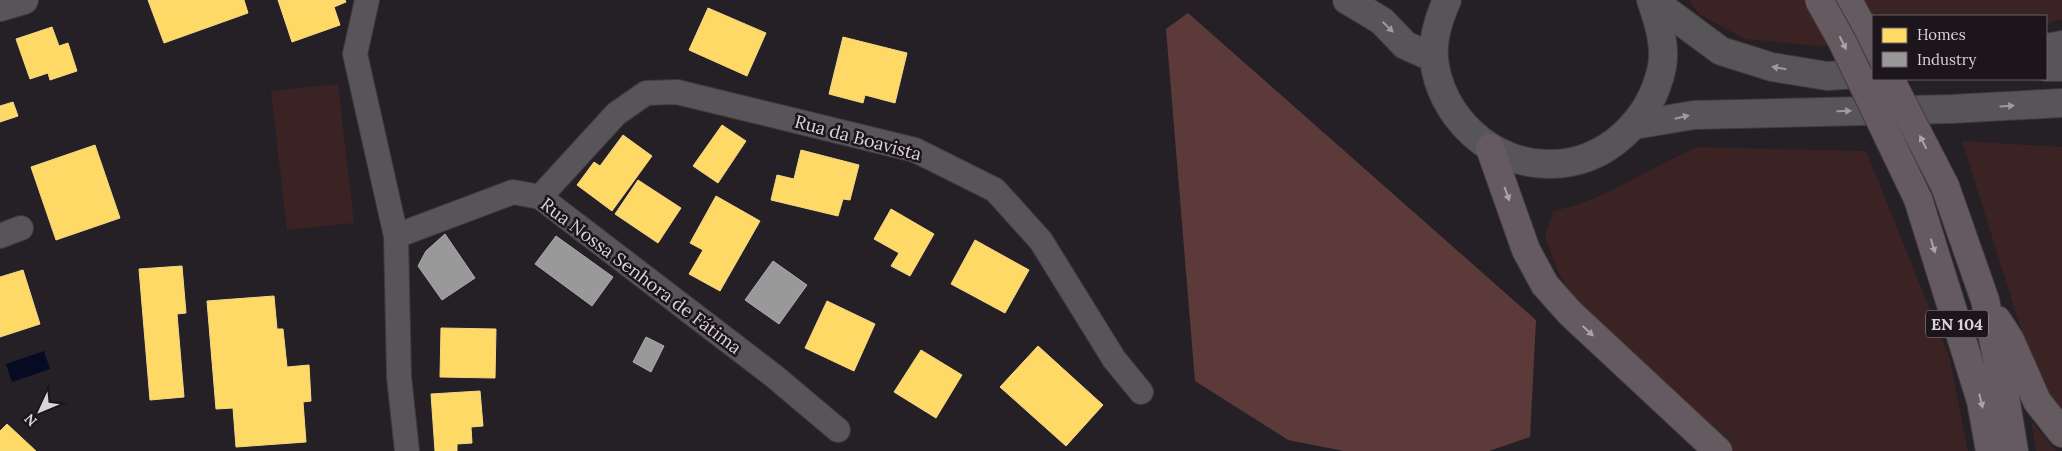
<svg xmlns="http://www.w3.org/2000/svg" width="2062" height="451" viewBox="0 0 2062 451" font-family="Lora,serif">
  <rect width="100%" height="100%" fill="#242025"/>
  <g fill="#3a2322">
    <polygon points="1689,0 2062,0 2062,19 2046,24 2046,16 1873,16 1873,43 1818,46 1745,39 1700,15"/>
    <polygon points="338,84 354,223 287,230 271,91"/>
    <polygon points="1962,141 2062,147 2062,413 2037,380"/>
    <path d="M 1698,147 L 1866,151 L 1950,359 L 1968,451 L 1733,451 L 1582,313 L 1558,272 L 1545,236 L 1553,211 C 1605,201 1649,167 1698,147 Z"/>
    <polygon points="2031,420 2056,451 2036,451"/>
  </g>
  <polygon fill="#5d3a3a" points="1188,13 1536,320 1530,437 1489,451 1344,451 1288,440 1195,381 1166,29"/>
  <polygon fill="#050b23" points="44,351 50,369 12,382 6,364"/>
  <g fill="#ffd966" stroke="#f4d888">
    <polygon points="148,0 244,0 248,13 164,43"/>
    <polygon points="278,0 345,0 346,2 334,7 340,25 292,42"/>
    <polygon points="708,8 766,33 747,76 689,50"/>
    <polygon points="52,27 59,46 68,43 77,71 50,80 48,73 30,79 16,39"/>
    <polygon points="843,37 907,53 895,103 865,95 863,103 829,94"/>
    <polygon points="13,102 18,116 0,122 0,106"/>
    <polygon points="722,125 746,141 718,183 693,166"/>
    <polygon points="623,135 652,156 612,211 577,185 594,162 600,166"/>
    <polygon points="95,145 120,218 56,240 31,167"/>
    <polygon points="801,150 859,165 850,200 843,199 838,216 771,200 777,175 794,179"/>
    <polygon points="638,180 681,208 658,243 615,214"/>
    <polygon points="716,196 760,221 720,291 689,274 703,250 690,243"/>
    <polygon points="891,209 934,234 910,276 891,266 899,253 874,239"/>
    <polygon points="975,240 1029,270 1005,313 951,284"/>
    <polygon points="182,266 186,313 177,314 184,397 150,400 139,269"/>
    <polygon points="23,270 40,324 0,337 0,277"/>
    <polygon points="274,296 277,329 283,329 287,367 309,365 311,401 303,402 306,442 236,447 233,408 216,409 207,301"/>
    <polygon points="827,301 875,324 854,371 805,348"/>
    <polygon points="441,328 496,329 495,378 440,377"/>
    <polygon points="1038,346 1103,405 1066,446 1000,387"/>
    <polygon points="921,350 962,375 936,418 894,392"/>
    <polygon points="480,391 483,426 471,427 472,443 457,444 457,451 435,451 431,394"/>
    <polygon points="7,424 36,451 0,451 0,431"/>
  </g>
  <g fill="#999" stroke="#acabac">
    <polygon points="445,234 475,278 442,300 418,266 426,251"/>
    <polygon points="556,236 613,277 592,306 535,264"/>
    <polygon points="773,261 807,285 779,324 745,300"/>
    <polygon points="646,337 664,346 651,372 633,362"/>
  </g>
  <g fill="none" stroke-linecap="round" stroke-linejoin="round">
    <defs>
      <g id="street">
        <polyline points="367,0 355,54 396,236 399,377 407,451"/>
        <polyline points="540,197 616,114 646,93 677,92 915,150 995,190 1041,241 1114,359 1141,392"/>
        <polyline points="0,236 21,228"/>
        <polyline points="396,236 513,192 540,197 774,376 838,430"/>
      </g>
      <g id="secondary">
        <polyline points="1347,0 1382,21 1405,45 1434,58"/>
        <path d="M 1447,0 C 1439,18 1432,39 1434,59 C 1440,117 1492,165 1550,164 C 1606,164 1651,120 1662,67 C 1666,44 1658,21 1651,0"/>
        <polyline points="1652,0 1721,51 1772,67 1827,76 1873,73"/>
        <polyline points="0,7 24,0"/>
        <polyline points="2046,48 2062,45"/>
        <polyline points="2046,67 2062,67"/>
        <polyline points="1634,125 1694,115 1951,109 2062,103"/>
      </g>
      <g id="primary">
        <polyline points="1848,0 1873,47"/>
        <polyline points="1490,148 1526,250 1545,285 1570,313 1718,451"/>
        <polyline points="1945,186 1985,300 2005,396 2014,451"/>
        <polyline points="1918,199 1981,401 1990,451"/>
        <polyline points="1997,320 2010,340 2037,401 2062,433"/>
      </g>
    </defs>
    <use href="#street" stroke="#3e3a3f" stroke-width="26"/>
    <use href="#secondary" stroke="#3e3a3f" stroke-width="30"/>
    <use href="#primary" stroke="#3e3a3f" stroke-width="30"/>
    <use href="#street" stroke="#575557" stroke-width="24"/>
    <use href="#secondary" stroke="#575557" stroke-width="28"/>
    <use href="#primary" stroke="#645a60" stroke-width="28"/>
    <defs>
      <g id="primary-bridge">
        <polyline points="1819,0 1842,41 1918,199"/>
        <polyline points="1890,79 1945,186"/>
      </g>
    </defs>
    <use href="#primary-bridge" stroke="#3e3a3f" stroke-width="30" stroke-linecap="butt"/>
    <use href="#primary-bridge" stroke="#645a60" stroke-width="28"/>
  </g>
  <defs><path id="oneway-solid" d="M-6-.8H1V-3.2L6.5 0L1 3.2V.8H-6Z" transform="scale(1.25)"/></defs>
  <g fill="#9e9b9e">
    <use href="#oneway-solid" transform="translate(1388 27) rotate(45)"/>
    <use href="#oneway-solid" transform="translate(1779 68) rotate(-170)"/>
    <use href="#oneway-solid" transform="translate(2007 106) rotate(-3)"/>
    <use href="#oneway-solid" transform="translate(1844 111) rotate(-1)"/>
    <use href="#oneway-solid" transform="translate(1682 117) rotate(-13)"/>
  </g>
  <g fill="#aaa3a9">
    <use href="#oneway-solid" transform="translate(1843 43) rotate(63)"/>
    <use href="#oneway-solid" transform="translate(1923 142) rotate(-117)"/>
    <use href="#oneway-solid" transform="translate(1507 194) rotate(70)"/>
    <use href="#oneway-solid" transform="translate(1933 246) rotate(73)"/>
    <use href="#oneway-solid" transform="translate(1588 331) rotate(43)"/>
    <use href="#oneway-solid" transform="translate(1981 401) rotate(76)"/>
  </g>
  <g text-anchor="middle" stroke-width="5" stroke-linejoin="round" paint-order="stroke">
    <rect fill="#1c151c" stroke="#a09ba0" stroke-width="1" x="1926" y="310.5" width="62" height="27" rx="4"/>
    <g font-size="16" font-weight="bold" fill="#d9d4d9">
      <text x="1957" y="330">EN 104</text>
    </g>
    <g font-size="18" fill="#d9d4d9" stroke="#1c151c">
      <text transform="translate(858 138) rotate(15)" y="6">Rua da Boavista</text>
      <text transform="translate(641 276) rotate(37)" y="6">Rua Nossa Senhora de Fátima</text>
    </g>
  </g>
  <rect x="1872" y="15" width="175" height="65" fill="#1c151c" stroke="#686168"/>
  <rect x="1882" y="28" width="25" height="15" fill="#ffd966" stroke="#686168"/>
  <text x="1917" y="40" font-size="15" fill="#d9d4d9">Homes</text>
  <rect x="1882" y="52" width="25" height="15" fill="#999999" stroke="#686168"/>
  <text x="1917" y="65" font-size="15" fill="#d9d4d9">Industry</text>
  <g transform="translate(40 411) rotate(226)" stroke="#1c151c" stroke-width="4" paint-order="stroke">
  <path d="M0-4L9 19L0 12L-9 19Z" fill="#d9d4d9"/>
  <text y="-8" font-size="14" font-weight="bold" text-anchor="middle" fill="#d9d4d9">N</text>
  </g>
</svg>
